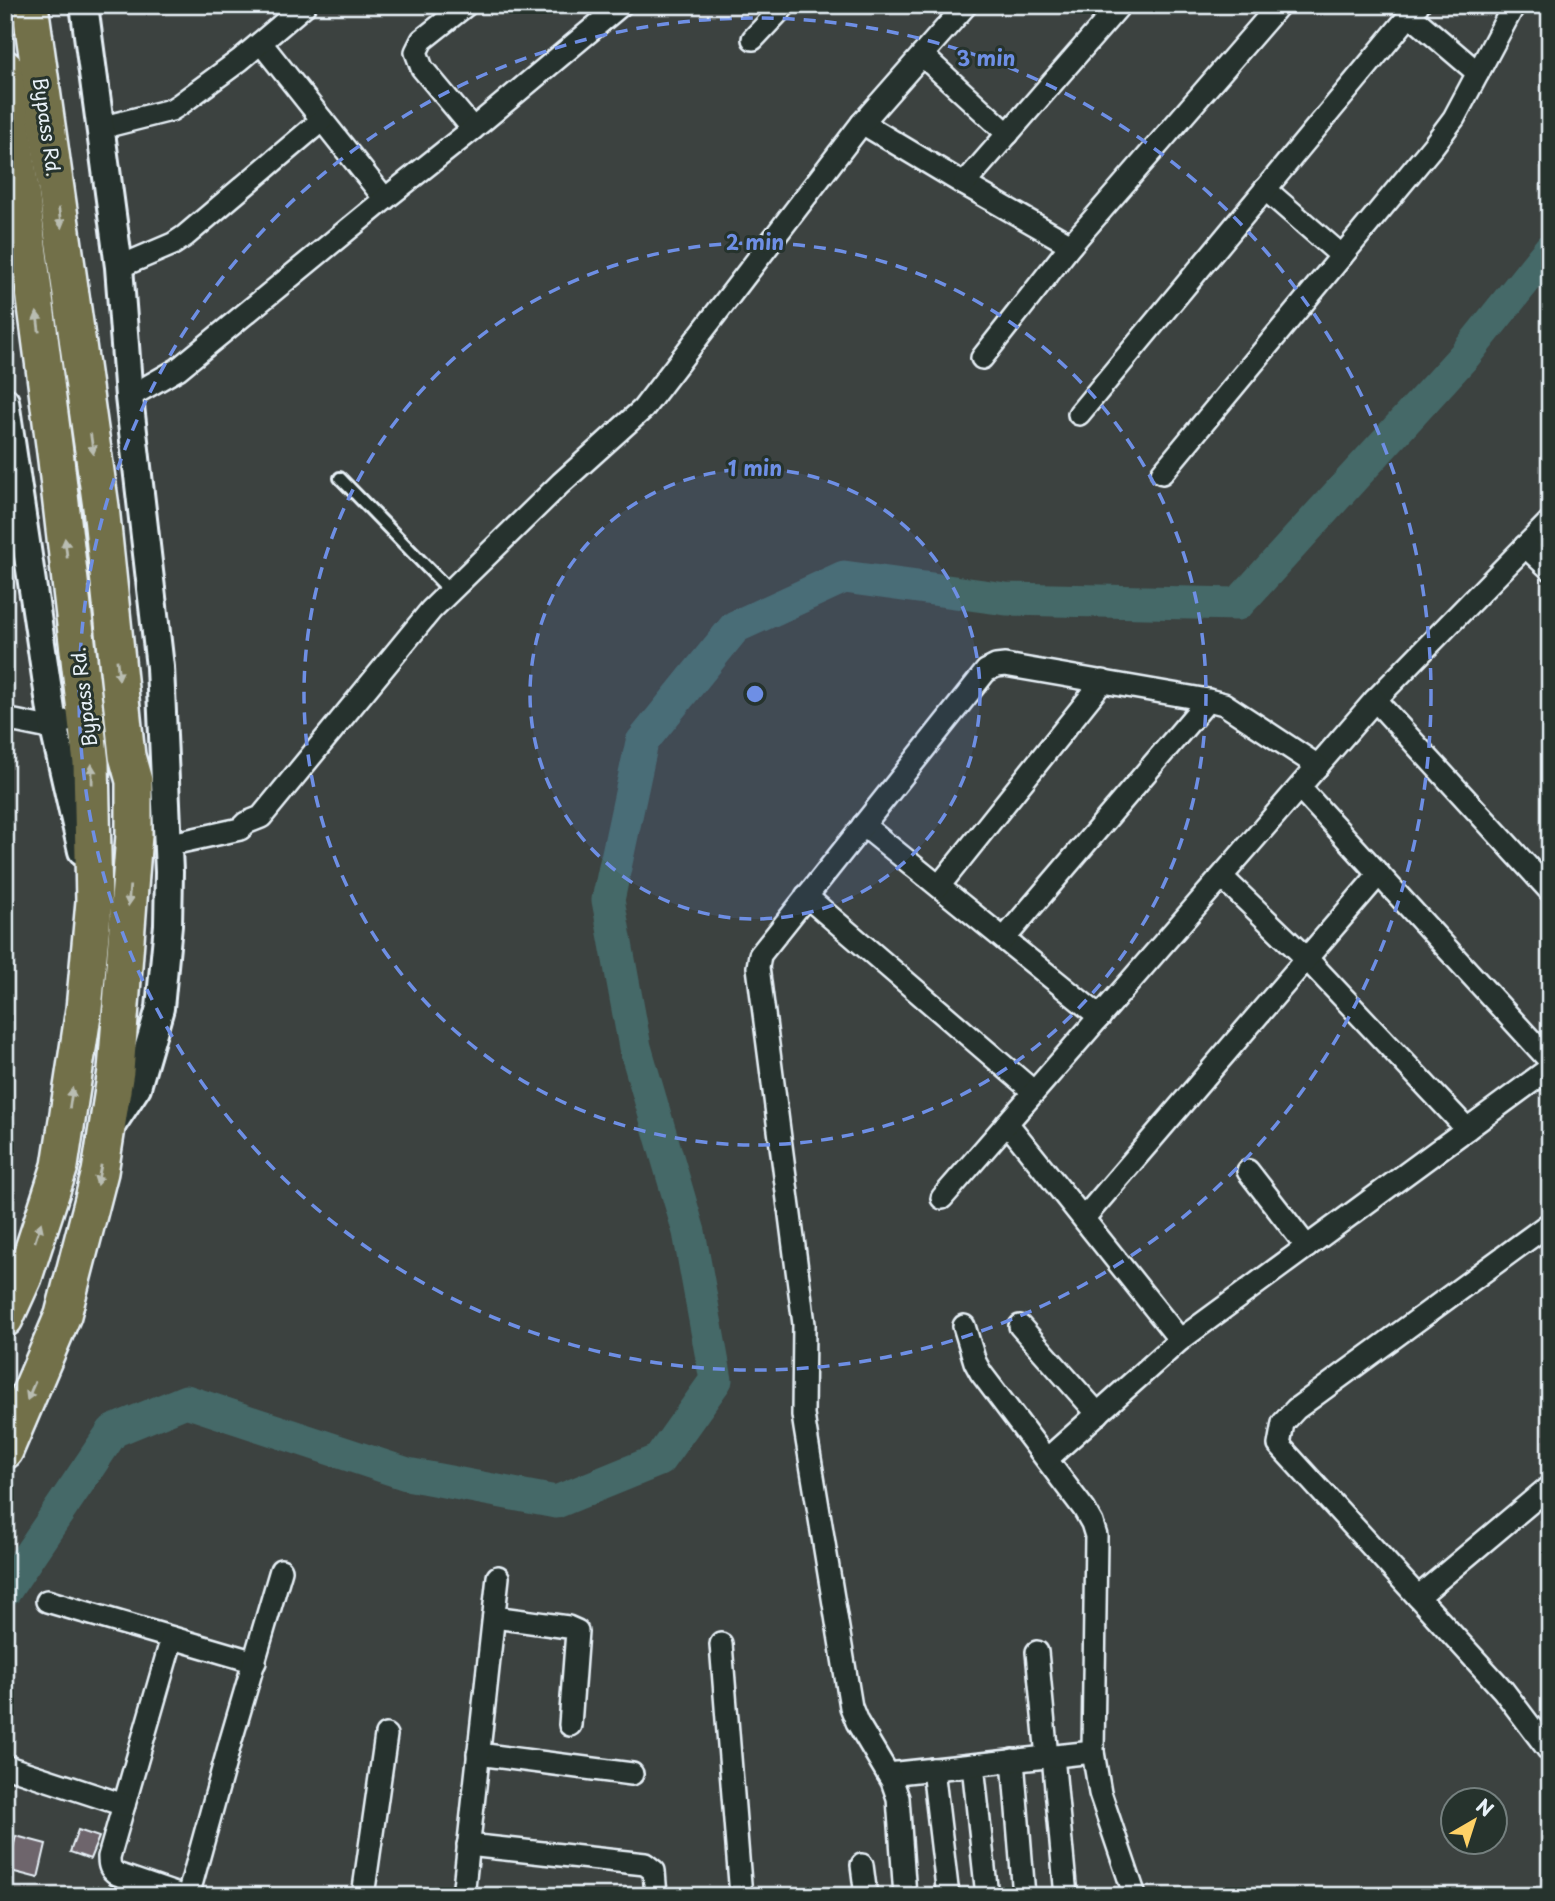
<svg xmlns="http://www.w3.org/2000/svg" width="1555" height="1901" viewBox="0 0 1555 1901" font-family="'Playpen Sans',sans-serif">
  <rect width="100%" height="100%" fill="#3c4240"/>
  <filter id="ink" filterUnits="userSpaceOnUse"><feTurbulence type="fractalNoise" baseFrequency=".0143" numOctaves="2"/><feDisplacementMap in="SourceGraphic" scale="14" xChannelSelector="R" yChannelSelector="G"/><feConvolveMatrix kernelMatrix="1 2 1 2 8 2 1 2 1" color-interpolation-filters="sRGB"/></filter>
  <g filter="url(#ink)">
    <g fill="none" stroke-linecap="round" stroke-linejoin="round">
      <polyline stroke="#446968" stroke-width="33" points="5,1591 113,1431 186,1401 407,1474 556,1502 659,1460 716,1380 689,1232 635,1047 608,900 642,742 735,627 844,577 1006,599 1238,604 1465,355 1550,249"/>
    </g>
    <g fill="#6e656c" stroke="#e8f1f8" stroke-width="2">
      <polygon points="78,1830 99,1837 90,1859 70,1852"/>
      <polygon points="16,1836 46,1844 38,1878 7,1870"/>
    </g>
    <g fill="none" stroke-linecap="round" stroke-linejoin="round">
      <defs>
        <polyline id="service" points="340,478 450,591"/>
        <g id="minor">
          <polyline points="466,5 422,40 416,52 422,68 473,129"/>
          <polyline points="1410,15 1478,73"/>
          <polyline points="753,39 785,5"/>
          <polyline points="261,43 385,199"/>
          <polyline points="922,55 1008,134"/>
          <polyline points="862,123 964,184 1071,245"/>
          <polyline points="100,128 171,110 179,105 240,60 305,5"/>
          <polyline points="964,184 1120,5"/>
          <polyline points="1265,189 1342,256"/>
          <polyline points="119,267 173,244 185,236 322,120"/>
          <polyline points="982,358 1071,245 1279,5"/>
          <polyline points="129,397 178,369 385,199 473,129 621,5"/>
          <polyline points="1079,414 1418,5"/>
          <polyline points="1162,473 1433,146 1454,118 1514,5"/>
          <polyline points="1550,521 1375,700 1550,891"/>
          <polyline points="1525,546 1550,569"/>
          <polyline points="5,719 44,727 67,721"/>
          <polyline points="1300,788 1550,1061"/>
          <polyline points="863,825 1100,1017"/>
          <polyline points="167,845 240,829 246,823 261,817 431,610 561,483 643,409 862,123 966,5"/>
          <polyline points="1222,877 1307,959 1467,1129"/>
          <polyline points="939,886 1103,681"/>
          <polyline points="806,896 1034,1092"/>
          <polyline points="1004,939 1208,700"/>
          <polyline points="1007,1123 1180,1340"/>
          <polyline points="1248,1171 1307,1247"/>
          <polyline points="942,1198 1375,700"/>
          <polyline points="1084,1218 1379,874"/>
          <polyline points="1550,1223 1296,1409 1283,1423 1279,1445 1503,1690 1550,1752"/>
          <polyline points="964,1326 975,1362 981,1373 1084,1509 1092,1523 1096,1536 1093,1752 1100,1793 1135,1896"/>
          <polyline points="1020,1326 1098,1414"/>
          <polyline points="1047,1459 1180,1340 1550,1068"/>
          <polyline points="1418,1597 1550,1486"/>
          <polyline points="47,1601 255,1662"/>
          <polyline points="494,1617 568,1627 577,1631 570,1725"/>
          <path d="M 172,1638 L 109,1857 C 109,1866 110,1869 117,1874 L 181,1896"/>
          <polyline points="721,1644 741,1896"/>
          <polyline points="1037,1652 1047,1757"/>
          <polyline points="478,1754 632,1774"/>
          <polyline points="1053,1756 1066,1896"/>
          <polyline points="1013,1760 1024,1896"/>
          <polyline points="973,1765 987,1896"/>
          <polyline points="5,1766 124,1805"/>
          <polyline points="933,1769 948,1896"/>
          <polyline points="888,1774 1093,1752"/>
          <polyline points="468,1845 645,1864 654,1871 656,1896"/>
          <polyline points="862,1865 866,1896"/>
          <polyline points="188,1896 231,1740 281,1570"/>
          <polyline points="363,1896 386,1735"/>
          <polyline points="463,1896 498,1577"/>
          <polyline points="905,1896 898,1798 892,1781 857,1722 851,1707 805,1428 803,1415 804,1324 758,967 760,955 986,671 996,666 1005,665 1208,700 1224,704 1318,766"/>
        </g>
        <g id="tertiary">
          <polyline points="84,5 119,267 129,397 160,667 169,872 168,925 160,1008 137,1087 110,1128"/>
          <polyline points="5,401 53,724 82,851"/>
        </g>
        <g id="trunk">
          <polyline points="5,68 56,460 91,763 94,902 84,1009 60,1166 24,1277 5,1319"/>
          <polyline points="5,1451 63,1315 100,1172 116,1071 134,835 134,781 127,756 101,507 30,5"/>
        </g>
      </defs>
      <use href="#service" stroke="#e8f1f8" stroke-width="16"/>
      <use href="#minor" stroke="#e8f1f8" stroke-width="26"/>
      <use href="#tertiary" stroke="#e8f1f8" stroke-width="32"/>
      <use href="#trunk" stroke="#e8f1f8" stroke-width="40"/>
      <use href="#service" stroke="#26332d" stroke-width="10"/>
      <use href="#minor" stroke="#26332d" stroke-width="21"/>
      <use href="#tertiary" stroke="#26332d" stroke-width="26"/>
      <use href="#trunk" stroke="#726f4a" stroke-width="35"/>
    </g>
    <defs><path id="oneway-solid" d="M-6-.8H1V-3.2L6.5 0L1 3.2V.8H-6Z" transform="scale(1.75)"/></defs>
    <g fill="#b9bdb2">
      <use href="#oneway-solid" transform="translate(60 218) rotate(82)"/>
      <use href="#oneway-solid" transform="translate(38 322) rotate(-97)"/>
      <use href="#oneway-solid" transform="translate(92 444) rotate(82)"/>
      <use href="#oneway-solid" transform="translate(66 548) rotate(-97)"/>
      <use href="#oneway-solid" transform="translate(118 670) rotate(84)"/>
      <use href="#oneway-solid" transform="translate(92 774) rotate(-91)"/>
      <use href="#oneway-solid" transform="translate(129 896) rotate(94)"/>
      <use href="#oneway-solid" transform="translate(71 1098) rotate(-81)"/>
      <use href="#oneway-solid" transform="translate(99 1175) rotate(102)"/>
      <use href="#oneway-solid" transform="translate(38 1232) rotate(-72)"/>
      <use href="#oneway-solid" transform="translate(31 1391) rotate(113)"/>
    </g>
  </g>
  <circle cx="755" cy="694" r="225" fill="#6e8fe5" fill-opacity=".12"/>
  <g fill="none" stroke="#6e8fe5" stroke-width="3.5" stroke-dasharray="12 9">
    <circle cx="755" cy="694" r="225"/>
    <circle cx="755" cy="694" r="451"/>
    <circle cx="755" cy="694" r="676"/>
  </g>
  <g text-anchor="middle" stroke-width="6" stroke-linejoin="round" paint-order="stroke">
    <g font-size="19" fill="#e8f1f8" stroke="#26332d">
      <text transform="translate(47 127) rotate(82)" y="7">Bypass Rd.</text>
      <text transform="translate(84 697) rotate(-97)" y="7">Bypass Rd.</text>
    </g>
  </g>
  <circle cx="755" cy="694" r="10" fill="#6e8fe5" stroke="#26332d" stroke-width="3.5"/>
  <g font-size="21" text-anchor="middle" font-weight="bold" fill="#6e8fe5" stroke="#26332d" stroke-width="6" stroke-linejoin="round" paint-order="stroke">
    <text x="986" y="66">3 min</text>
    <text x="755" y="250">2 min</text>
    <text x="755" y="476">1 min</text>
  </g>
  <rect width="1555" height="1901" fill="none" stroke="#26332d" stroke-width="28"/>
  <rect x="14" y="14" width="1527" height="1873" fill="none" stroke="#e8f1f8" stroke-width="2.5" filter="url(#ink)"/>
  <g transform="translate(1474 1821) rotate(39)"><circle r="33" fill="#26332d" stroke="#747f7e" stroke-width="2"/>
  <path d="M0-5L12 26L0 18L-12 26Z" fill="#ffd166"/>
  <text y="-10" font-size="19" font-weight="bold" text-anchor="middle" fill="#e8f1f8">N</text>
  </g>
</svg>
